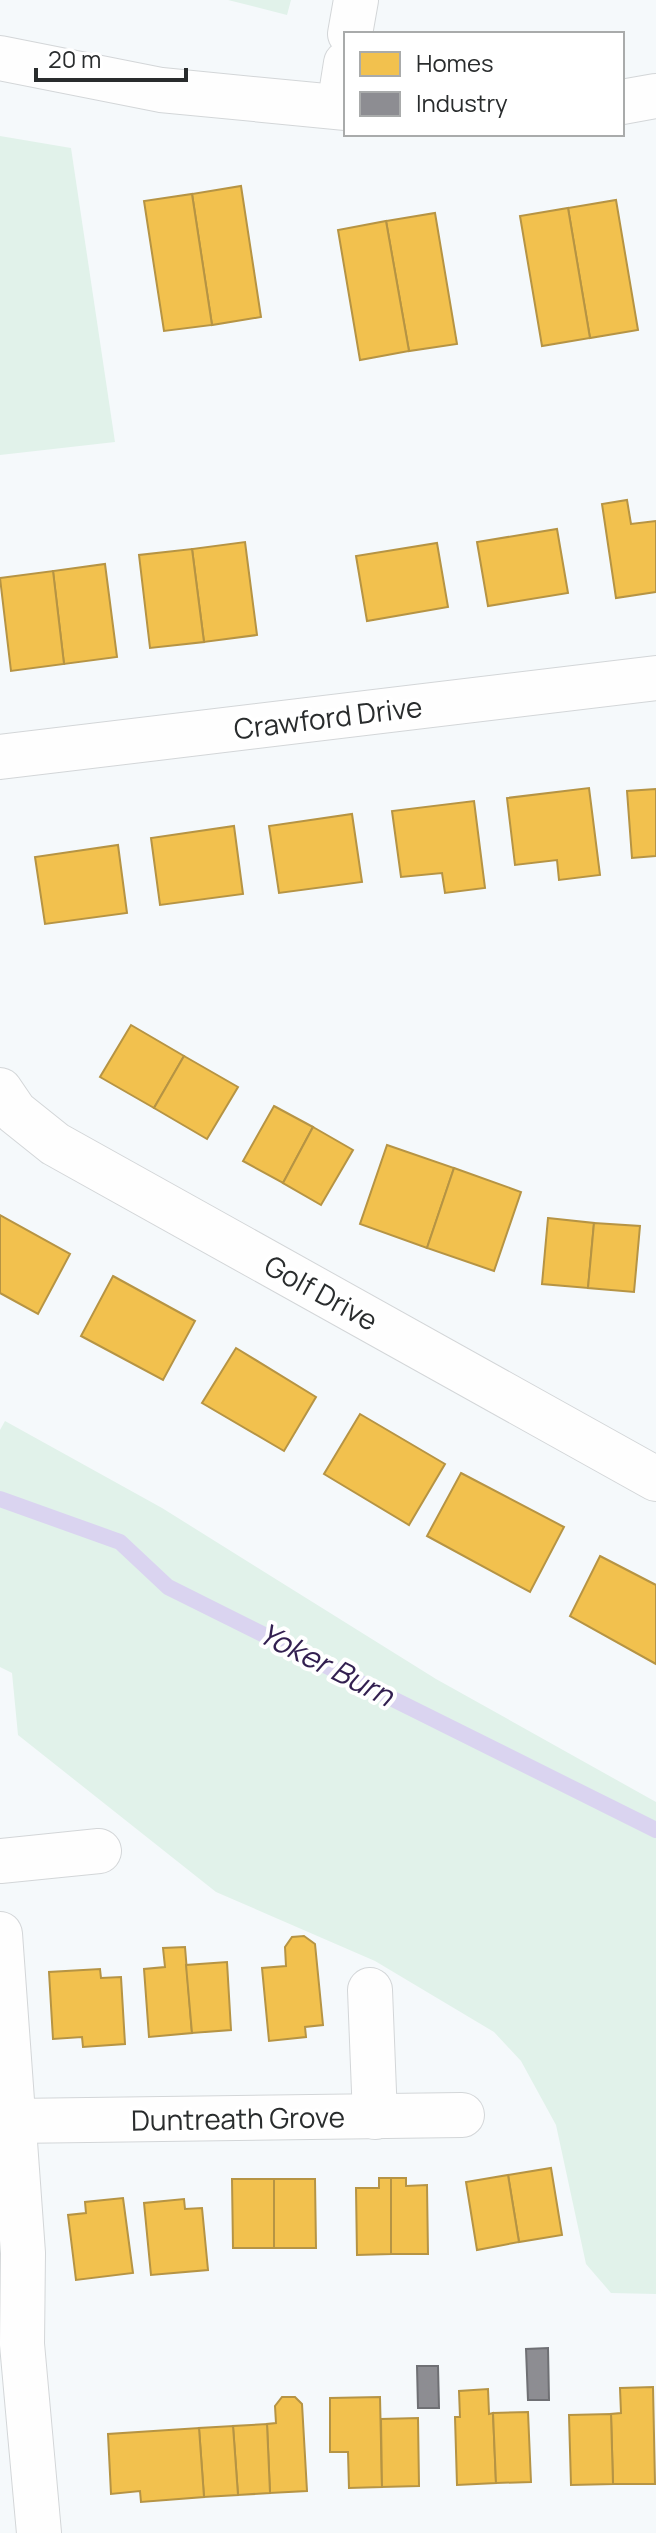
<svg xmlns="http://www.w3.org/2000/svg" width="656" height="2533" viewBox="0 0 656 2533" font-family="Manrope,sans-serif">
  <rect width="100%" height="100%" fill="#f5f9fb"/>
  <g fill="#e1f2ea">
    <polygon points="228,0 291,0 287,15"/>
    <polygon points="0,136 71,148 115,442 0,455"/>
    <polygon points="5,1421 162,1508 436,1679 656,1802 656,2294 611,2293 586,2264 556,2125 521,2061 494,2032 375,1961 216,1892 18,1735 12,1673 0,1667 0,1430"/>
  </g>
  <g fill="#f2c14e" stroke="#b69444" stroke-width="2">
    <polygon points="241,186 261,317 212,325 192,194"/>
    <polygon points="192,194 212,325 164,331 144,201"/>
    <polygon points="616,200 638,330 590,338 568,208"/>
    <polygon points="568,208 590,338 542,346 520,216"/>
    <polygon points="435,213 457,344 409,351 386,221"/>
    <polygon points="386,221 409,351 360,360 338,230"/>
    <polygon points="627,500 631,524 656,521 656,592 616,598 602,504"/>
    <polygon points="557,529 568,593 488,606 477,542"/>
    <polygon points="245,542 257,635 204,642 192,549"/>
    <polygon points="437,543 448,607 367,621 356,556"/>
    <polygon points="192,549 204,642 150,648 139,555"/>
    <polygon points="105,564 117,657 64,664 53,571"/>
    <polygon points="53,571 64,664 11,671 0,578"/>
    <polygon points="589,788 600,875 559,880 557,860 515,865 507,798"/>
    <polygon points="656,789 656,856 632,858 627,791"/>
    <polygon points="474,801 485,888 445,893 442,873 401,877 392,811"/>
    <polygon points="352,814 362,882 279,893 269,826"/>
    <polygon points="234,826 243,894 160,905 151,838"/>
    <polygon points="118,845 127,913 45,924 35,857"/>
    <polygon points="131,1025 184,1056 154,1108 100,1077"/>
    <polygon points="184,1056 238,1087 207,1139 154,1108"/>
    <polygon points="274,1106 313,1127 283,1183 243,1161"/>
    <polygon points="313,1127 353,1150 321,1205 283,1183"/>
    <polygon points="387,1145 454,1168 427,1248 360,1224"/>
    <polygon points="454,1168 521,1192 494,1271 427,1248"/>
    <polygon points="0,1215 70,1254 38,1314 0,1293"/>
    <polygon points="548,1218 594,1223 588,1288 542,1284"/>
    <polygon points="594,1223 640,1226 634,1292 588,1288"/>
    <polygon points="113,1276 195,1321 163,1380 81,1336"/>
    <polygon points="236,1348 316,1397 284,1451 202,1403"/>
    <polygon points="360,1414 445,1464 409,1525 324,1474"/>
    <polygon points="461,1473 564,1527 530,1592 427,1536"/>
    <polygon points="600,1556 656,1585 656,1664 570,1616"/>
    <polygon points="304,1936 315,1944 323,2025 305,2027 306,2037 269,2041 262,1968 286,1966 285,1947 292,1937"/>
    <polygon points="185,1947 192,2033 149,2037 144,1969 165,1967 163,1948"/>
    <polygon points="227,1962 231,2030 192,2033 186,1965"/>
    <polygon points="100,1969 101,1978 121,1977 125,2044 83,2047 82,2037 53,2039 49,1972"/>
    <polygon points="551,2168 562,2235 519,2242 508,2175"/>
    <polygon points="508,2175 519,2242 477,2250 466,2182"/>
    <polygon points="379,2178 391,2178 391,2254 357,2255 356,2188 379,2188"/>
    <polygon points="391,2178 406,2178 406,2186 427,2185 428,2254 391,2254"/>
    <polygon points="232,2179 274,2179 274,2248 233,2248"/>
    <polygon points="274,2179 315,2179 316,2248 274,2248"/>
    <polygon points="123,2198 133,2273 76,2280 68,2215 86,2213 85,2202"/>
    <polygon points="184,2199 185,2209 202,2208 208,2270 151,2275 144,2203"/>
    <polygon points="653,2387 655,2484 613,2484 611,2414 621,2413 620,2388"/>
    <polygon points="488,2389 489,2414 493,2413 496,2483 457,2485 455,2417 460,2417 459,2391"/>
    <polygon points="282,2397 295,2397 302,2404 307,2491 270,2493 267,2424 276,2423 275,2406"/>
    <polygon points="380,2397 382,2487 349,2488 348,2452 330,2452 330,2398"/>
    <polygon points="528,2412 531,2482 496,2483 493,2413"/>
    <polygon points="611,2414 613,2484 571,2485 569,2415"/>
    <polygon points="418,2418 419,2486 382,2487 381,2419"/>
    <polygon points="267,2424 270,2493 238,2495 233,2426"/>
    <polygon points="233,2426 238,2495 204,2497 199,2428"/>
    <polygon points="199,2428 204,2497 141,2502 140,2491 111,2494 108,2434"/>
  </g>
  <g fill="#8d8d92" stroke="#6f7074" stroke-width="2">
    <polygon points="548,2348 549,2400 528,2400 526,2349"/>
    <polygon points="417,2366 438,2366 439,2408 418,2408"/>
  </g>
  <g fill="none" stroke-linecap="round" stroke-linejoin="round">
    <polyline stroke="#dad4f0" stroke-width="16" points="0,1499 120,1542 168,1587 656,1830"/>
    <defs>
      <g id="street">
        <polyline points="350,34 356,0"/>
        <polyline points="0,58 161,90 346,108"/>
        <polyline points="622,102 656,96"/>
        <polyline points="339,107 346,63"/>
        <polyline points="0,757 656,678"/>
        <polyline points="0,1090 15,1112 55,1144 656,1479"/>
        <polyline points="0,1861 99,1851"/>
        <polyline points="0,1934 23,2253 22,2344 39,2533"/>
        <polyline points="370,1990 375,2117"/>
        <polyline points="13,2121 462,2115"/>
      </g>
    </defs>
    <use href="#street" stroke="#d3d6d8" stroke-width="46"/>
    <use href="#street" stroke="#fefefe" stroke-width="44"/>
  </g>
  <g text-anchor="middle" stroke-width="8" stroke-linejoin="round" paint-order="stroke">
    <g font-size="28" fill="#292c2d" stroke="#fff">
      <text transform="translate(328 718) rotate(-7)" y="10">Crawford Drive</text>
      <text transform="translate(321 1293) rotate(29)" y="10">Golf Drive</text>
      <text transform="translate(238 2119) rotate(-1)" y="10">Duntreath Grove</text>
    </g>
    <g font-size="30" font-style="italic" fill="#321f50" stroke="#fff">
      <text transform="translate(326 1665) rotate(27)" y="10">Yoker Burn</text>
    </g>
  </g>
  <rect x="344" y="32" width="280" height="104" fill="#ffffff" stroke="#a9abab" stroke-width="2"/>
  <rect x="360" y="52" width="40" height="24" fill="#f2c14e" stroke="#a9abab" stroke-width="2"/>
  <text x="416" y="72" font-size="24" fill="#292c2d">Homes</text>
  <rect x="360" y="92" width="40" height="24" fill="#8d8d92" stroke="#a9abab" stroke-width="2"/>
  <text x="416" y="112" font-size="24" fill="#292c2d">Industry</text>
  <path d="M36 68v12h150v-12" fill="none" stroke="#292c2d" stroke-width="4"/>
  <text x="48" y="68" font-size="24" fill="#292c2d" stroke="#ffffff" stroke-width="6" paint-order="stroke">20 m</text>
</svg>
